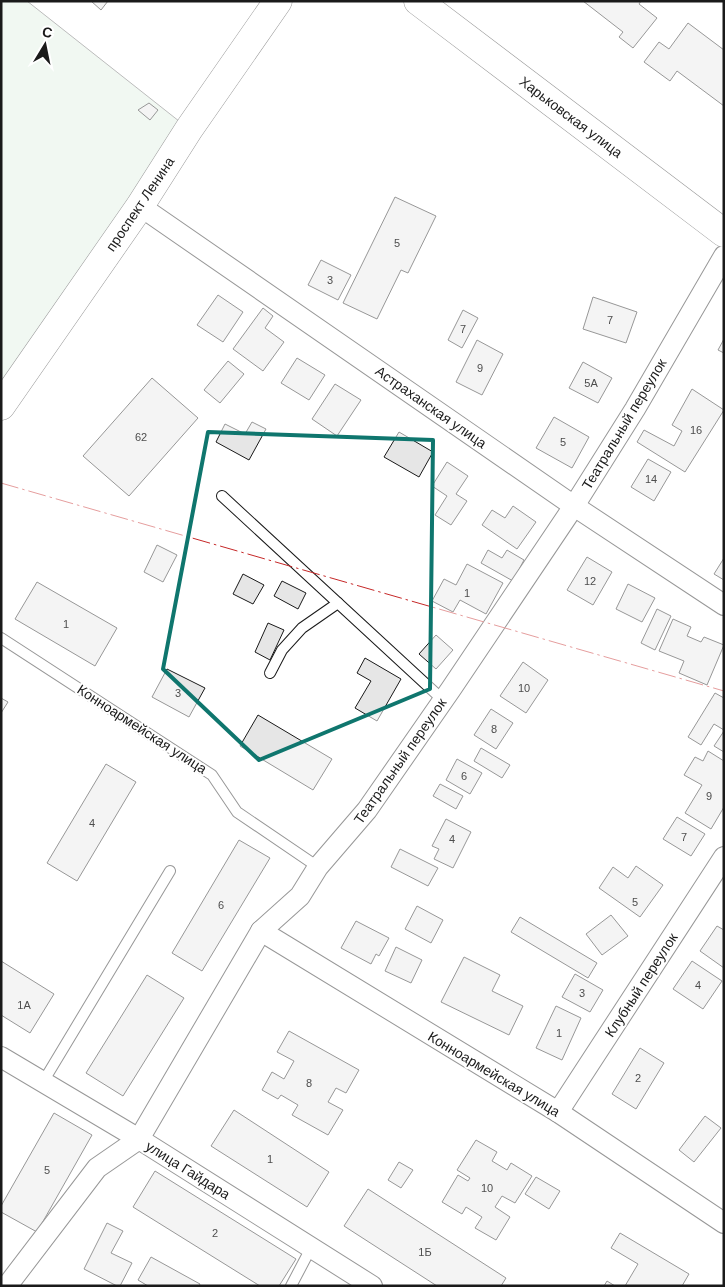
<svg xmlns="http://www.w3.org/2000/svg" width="725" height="1287" viewBox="0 0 725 1287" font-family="Arial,sans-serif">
  <rect width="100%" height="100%" fill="#fff"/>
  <polygon fill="#e0efe3" stroke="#6a6a6a" points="1,1 27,1 189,129 1,406"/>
  <g fill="#e6e6e6" stroke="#1a1a1a">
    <polygon points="91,1 108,1 101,10"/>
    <polygon points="583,1 641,1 639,4 657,18 633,48 619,37 623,32"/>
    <polygon points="688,23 724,50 724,106 677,71 670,81 644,62 659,42 669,49"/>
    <polygon points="149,103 158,110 150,120 138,110"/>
    <polygon points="395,197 436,216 408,273 401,270 377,319 343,303"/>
    <polygon points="321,260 351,275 338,300 308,285"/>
    <polygon points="218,295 243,312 223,342 197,325"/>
    <polygon points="593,297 637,312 626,343 583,329"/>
    <polygon points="263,308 273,316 265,328 284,342 263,371 233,349"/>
    <polygon points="463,310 478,318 462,348 448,340"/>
    <polygon points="724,339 724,353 718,350"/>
    <polygon points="477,340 503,354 482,395 456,382"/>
    <polygon points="297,358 325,375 309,400 281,383"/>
    <polygon points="228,361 244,374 220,403 204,390"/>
    <polygon points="583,362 612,378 598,403 569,388"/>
    <polygon points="152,378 198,418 129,496 83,456"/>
    <polygon points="335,384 361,400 337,436 312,419"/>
    <polygon points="692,389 724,410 685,472 637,442 644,430 674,446 682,431 672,425"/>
    <polygon points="554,417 589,437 572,468 536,448"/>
    <polygon points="252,422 266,429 249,460 216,442 225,424 245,434"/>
    <polygon points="399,432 433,452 419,477 384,457"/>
    <polygon points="648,459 671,472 654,501 631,487"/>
    <polygon points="447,462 468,476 456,494 467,501 451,525 435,515 447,496 432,486"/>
    <polygon points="513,506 536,522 517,549 482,525 492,510 505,518"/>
    <polygon points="157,545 177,555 163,582 144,572"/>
    <polygon points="488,550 502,558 507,550 524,560 513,581 481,563"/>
    <polygon points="587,557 612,572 593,605 567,590"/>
    <polygon points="724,558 724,580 714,574"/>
    <polygon points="467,564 503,583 486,614 460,600 453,612 432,601 444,579 456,585"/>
    <polygon points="243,574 264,585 253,604 233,594"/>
    <polygon points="282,581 306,593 298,609 274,596"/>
    <polygon points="37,582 117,628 95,666 15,619"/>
    <polygon points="628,584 655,598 642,622 616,609"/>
    <polygon points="657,609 671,616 655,650 641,643"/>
    <polygon points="673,619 691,627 687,636 701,642 704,637 724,645 707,685 679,673 684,661 659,651"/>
    <polygon points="268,623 284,630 270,660 255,652"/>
    <polygon points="436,635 453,650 436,669 419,654"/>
    <polygon points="365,658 401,679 377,721 355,708 371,681 357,673"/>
    <polygon points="523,662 548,680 526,713 500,696"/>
    <polygon points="167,669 205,688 189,717 152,697"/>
    <polygon points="715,693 724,698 724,730 714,724 701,745 688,737"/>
    <polygon points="1,698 8,702 1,713"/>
    <polygon points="491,709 513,723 496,749 474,735"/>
    <polygon points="258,715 332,759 313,790 240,746"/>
    <polygon points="724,731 724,752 714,746"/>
    <polygon points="481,748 510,765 502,778 474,761"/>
    <polygon points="708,751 724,761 724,807 711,829 685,813 702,785 684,775 695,757 703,761"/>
    <polygon points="457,759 482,773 470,794 446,780"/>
    <polygon points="106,764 136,782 77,881 47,863"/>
    <polygon points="440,784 463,796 456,809 433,796"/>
    <polygon points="677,817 705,834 691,856 663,839"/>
    <polygon points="446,819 471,832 453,868 434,859 439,849 432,846"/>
    <polygon points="239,840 270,858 202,971 172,953"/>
    <polygon points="400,849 438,868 428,886 391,867"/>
    <polygon points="636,866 663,885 640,917 599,888 613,867 628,878"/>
    <polygon points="417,906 443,920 431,943 405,929"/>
    <polygon points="611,915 628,936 602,955 586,934"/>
    <polygon points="520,917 597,963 588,978 511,932"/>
    <polygon points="356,921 389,938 379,956 376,954 371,964 341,948"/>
    <polygon points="717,926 724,930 724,968 700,951"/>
    <polygon points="396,947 422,960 411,983 385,971"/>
    <polygon points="464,957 500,975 492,991 523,1006 509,1035 441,1002"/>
    <polygon points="1,961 54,994 30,1033 1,1015"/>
    <polygon points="692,961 722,981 703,1009 673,989"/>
    <polygon points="575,974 603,990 590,1012 562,997"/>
    <polygon points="147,975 184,998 123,1096 86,1073"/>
    <polygon points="556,1006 581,1018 562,1060 536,1048"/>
    <polygon points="289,1031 359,1070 346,1093 336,1088 328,1102 343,1110 328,1135 292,1115 298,1105 281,1095 278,1099 262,1090 272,1072 284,1079 294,1061 277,1052"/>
    <polygon points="640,1048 664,1063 636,1109 612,1094"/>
    <polygon points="234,1110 329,1172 307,1207 211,1146"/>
    <polygon points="54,1113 92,1135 37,1232 1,1212 1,1206"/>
    <polygon points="705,1116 721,1128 694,1162 679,1150"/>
    <polygon points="476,1140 497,1152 492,1161 507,1170 511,1163 532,1176 515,1203 502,1196 495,1207 510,1217 496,1240 475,1228 482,1217 466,1207 462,1214 442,1202 458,1175 468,1181 470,1178 457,1170"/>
    <polygon points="399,1162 413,1170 401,1188 388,1180"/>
    <polygon points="155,1171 296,1259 279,1286 260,1286 133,1207"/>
    <polygon points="536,1177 560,1191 549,1209 525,1194"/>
    <polygon points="368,1189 506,1278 501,1286 437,1286 344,1226"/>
    <polygon points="107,1223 123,1231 111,1253 132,1263 120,1286 117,1286 84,1269"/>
    <polygon points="620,1233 689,1274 682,1286 625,1286 638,1264 611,1248"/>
    <polygon points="151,1257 200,1284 199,1286 148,1286 138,1280"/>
    <polygon points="607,1281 615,1286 604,1286"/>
  </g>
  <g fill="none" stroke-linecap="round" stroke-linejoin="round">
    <defs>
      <g id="lane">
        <polyline points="222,496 443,700"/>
        <polyline points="1,638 212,775 237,812 318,867"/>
        <polyline points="270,673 282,650 302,628 338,603"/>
        <polyline points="43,1082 170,871"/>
        <polyline points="291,1286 311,1248"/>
      </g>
      <g id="street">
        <polyline points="140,206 574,506 724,605"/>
        <polyline points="261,931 558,1112 724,1223"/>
        <polyline points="1,1057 139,1139 372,1286"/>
        <polyline points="558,1112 724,857"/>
        <polyline points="7,1286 97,1168 139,1139 261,931 300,896 318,867 367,810 451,689 574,506 635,409 724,256"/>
      </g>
      <polyline id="secondary" points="1,406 140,206 189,129 278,1"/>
      <polyline id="highway" points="418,1 724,233"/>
    </defs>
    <use href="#lane" stroke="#1a1a1a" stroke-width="12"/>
    <use href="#street" stroke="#1a1a1a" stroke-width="22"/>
    <use href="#secondary" stroke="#1a1a1a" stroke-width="29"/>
    <use href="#highway" stroke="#1a1a1a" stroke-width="29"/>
    <use href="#lane" stroke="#fff" stroke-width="10"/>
    <use href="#street" stroke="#fff" stroke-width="20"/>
    <use href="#secondary" stroke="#fff" stroke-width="28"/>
    <use href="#highway" stroke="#fff" stroke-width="28"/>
    <polyline stroke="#c62828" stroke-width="1" stroke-dasharray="18 4 2.5 4" stroke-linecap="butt" points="1,483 724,691"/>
  </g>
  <path d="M0 0H725V1287H0ZM 208,432 L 433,440 L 430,689 L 259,760 L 163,669 Z" fill="#fff" fill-opacity=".55" fill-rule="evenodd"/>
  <path fill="none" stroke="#0f766e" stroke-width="4" stroke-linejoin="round" d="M 208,432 L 433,440 L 430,689 L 259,760 L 163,669 Z"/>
  <g text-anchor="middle" stroke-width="4" stroke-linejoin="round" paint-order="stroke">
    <g font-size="11" fill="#4d4d4d">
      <text x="397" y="247">5</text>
      <text x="330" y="284">3</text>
      <text x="610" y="324">7</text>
      <text x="463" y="333">7</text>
      <text x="480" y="372">9</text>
      <text x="591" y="387">5А</text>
      <text x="696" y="434">16</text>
      <text x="141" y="441">62</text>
      <text x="563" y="446">5</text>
      <text x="651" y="483">14</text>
      <text x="590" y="585">12</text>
      <text x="467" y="597">1</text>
      <text x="66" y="628">1</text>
      <text x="524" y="692">10</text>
      <text x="178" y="697">3</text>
      <text x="494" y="733">8</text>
      <text x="464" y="780">6</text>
      <text x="709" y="800">9</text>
      <text x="92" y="827">4</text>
      <text x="684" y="841">7</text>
      <text x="452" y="843">4</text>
      <text x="635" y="906">5</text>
      <text x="221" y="909">6</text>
      <text x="698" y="989">4</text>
      <text x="582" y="997">3</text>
      <text x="24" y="1009">1А</text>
      <text x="559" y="1037">1</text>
      <text x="638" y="1082">2</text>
      <text x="309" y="1087">8</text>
      <text x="270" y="1163">1</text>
      <text x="47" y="1174">5</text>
      <text x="487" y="1192">10</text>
      <text x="215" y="1237">2</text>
      <text x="425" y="1256">1Б</text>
    </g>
    <g font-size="14" fill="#1a1a1a" stroke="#fff">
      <text transform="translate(571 117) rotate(37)" y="5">Харьковская улица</text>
      <text transform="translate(140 204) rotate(-56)" y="5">проспект Ленина</text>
      <text transform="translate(431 407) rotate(35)" y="5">Астраханская улица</text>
      <text transform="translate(624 424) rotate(-59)" y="5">Театральный переулок</text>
      <text transform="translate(142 729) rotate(33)" y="5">Конноармейская улица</text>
      <text transform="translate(400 761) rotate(-55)" y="5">Театральный переулок</text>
      <text transform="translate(641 985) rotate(-57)" y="5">Клубный переулок</text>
      <text transform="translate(494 1074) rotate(31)" y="5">Конноармейская улица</text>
      <text transform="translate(188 1170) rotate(32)" y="5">улица Гайдара</text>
    </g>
  </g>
  <rect width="725" height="1287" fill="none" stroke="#1a1a1a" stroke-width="5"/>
  <g transform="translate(45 45) rotate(10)" stroke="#ffffff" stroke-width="4" paint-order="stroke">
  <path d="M0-4L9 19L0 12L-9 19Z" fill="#1a1a1a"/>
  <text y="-8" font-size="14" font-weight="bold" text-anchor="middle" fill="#1a1a1a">С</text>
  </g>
</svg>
